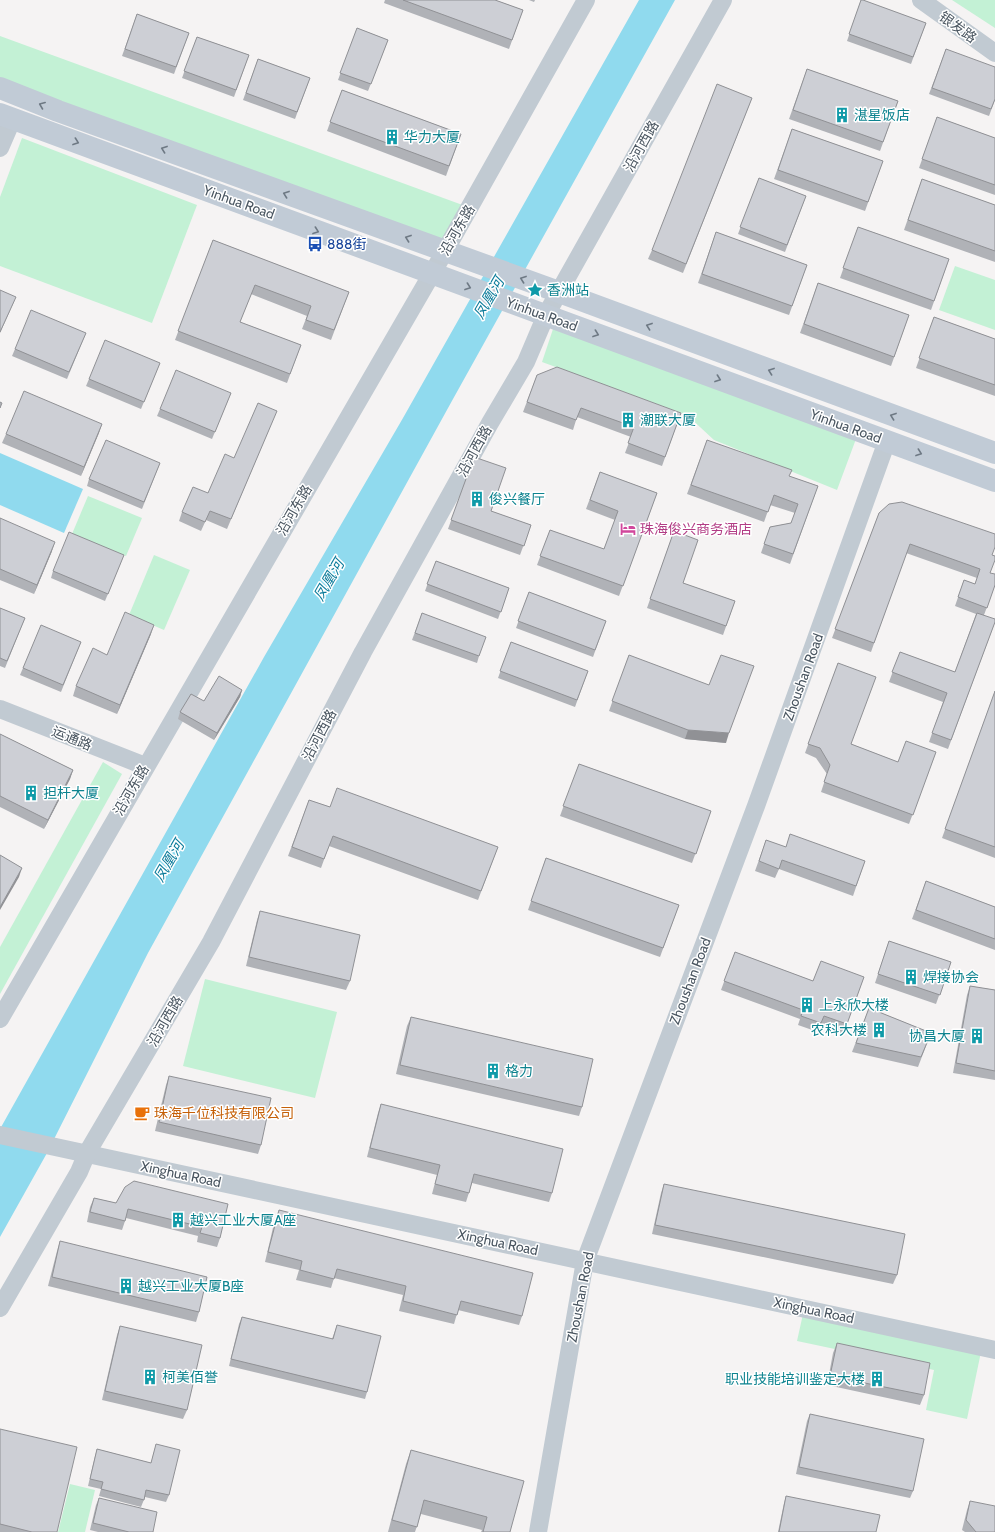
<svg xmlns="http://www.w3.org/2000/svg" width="995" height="1532" viewBox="0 0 995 1532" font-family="Cabin,'Noto Sans SC',sans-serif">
  <rect width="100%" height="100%" fill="#f5f3f3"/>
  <g fill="#c3f1d5">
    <polygon points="952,0 995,0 995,28"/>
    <polygon points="0,36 468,207 444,249 0,86"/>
    <polygon points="22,138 197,205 152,323 0,266 0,197"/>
    <polygon points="955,266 995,280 995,330 939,310"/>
    <polygon points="554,326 856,439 837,490 714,440 687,415 542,362"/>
    <polygon points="88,496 142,518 126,556 72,534"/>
    <polygon points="154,555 190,570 164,630 129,615"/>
    <polygon points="103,762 122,774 0,994 0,947"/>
    <polygon points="205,979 337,1012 315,1098 183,1066"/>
    <polygon points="803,1314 981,1352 967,1419 926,1410 934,1370 797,1341"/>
    <polygon points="70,1484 95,1490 85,1532 58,1532"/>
  </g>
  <g fill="#90daee">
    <polygon points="639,0 675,0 453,399 148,953 47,1153 0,1237 0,1129 264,657 403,418"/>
    <polygon points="0,453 83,489 64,533 0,505"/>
  </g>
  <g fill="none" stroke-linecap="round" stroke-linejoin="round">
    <g stroke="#c1cad2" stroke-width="18">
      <polyline points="921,0 995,53"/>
      <polyline points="0,148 13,118"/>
      <polyline points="0,709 145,766"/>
      <polyline points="0,1019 445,251 586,0"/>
      <polyline points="0,1135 995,1350"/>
      <polyline points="0,1308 79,1172 87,1153 211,942 363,652 490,423 526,362 546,315 723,0"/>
      <polyline points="538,1532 585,1261 756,806 887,441"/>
    </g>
    <g stroke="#c1cbd6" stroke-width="22">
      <polyline points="0,88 58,111 559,292 995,453"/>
      <polyline points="0,114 995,481"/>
    </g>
  </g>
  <g fill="#b0b2b7">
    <polygon points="385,0 495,0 523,10 509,49 384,3"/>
    <polygon points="529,0 535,0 534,2"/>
    <polygon points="861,0 926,23 911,64 847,41"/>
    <polygon points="137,14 189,33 174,74 122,56"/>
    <polygon points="357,28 388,40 368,91 338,80"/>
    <polygon points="197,37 249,55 234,97 182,78"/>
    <polygon points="946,49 995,100 989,116 929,94"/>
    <polygon points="258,59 310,78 295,119 243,100"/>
    <polygon points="807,69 898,101 880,151 789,119"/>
    <polygon points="342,90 461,134 446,176 327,131"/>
    <polygon points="752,98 683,273 648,259 652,250"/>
    <polygon points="937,117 995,138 995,195 919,168"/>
    <polygon points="792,129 883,161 865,211 774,179"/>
    <polygon points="759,178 806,196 785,252 738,234"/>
    <polygon points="922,179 995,205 995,262 904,230"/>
    <polygon points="858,227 949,259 931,310 840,278"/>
    <polygon points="716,232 807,265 789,315 698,283"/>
    <polygon points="213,240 349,292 331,340 302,329 307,316 251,294 240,322 301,345 287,383 175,340"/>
    <polygon points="818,283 909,315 891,366 800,333"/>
    <polygon points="934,317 995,339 995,396 916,368"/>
    <polygon points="86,333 67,379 12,356 15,349"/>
    <polygon points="160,363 141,409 86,386 89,379"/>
    <polygon points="537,375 681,413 662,466 625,453 631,437 577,417 573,430 523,412"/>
    <polygon points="231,393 212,439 157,416 160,409"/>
    <polygon points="273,420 227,529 206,520 201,531 179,521 182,512 208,493 234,458"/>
    <polygon points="102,424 81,476 2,443 6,434"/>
    <polygon points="707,440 789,476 818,486 790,564 761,553 770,527 791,523 795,513 770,505 764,522 687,494"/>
    <polygon points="474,457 491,511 531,525 520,555 448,529"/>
    <polygon points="160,463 142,509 87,486 89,479"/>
    <polygon points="600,472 657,493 619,596 537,565 550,530 604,549 615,520 586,509"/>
    <polygon points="879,513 992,555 990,573 995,585 984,615 995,622 948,749 929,742 943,702 889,682 900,652 955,672 976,614 955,606 964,580 975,584 977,578 906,553 871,652 832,638"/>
    <polygon points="0,518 52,551 34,594 0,580"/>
    <polygon points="674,531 683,583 735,601 723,635 647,608"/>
    <polygon points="124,555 105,601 51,578 53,571"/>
    <polygon points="436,561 509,588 498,619 425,591"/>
    <polygon points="529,592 606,621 593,657 516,628"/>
    <polygon points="0,608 25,618 5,668 0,666"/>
    <polygon points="422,613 479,656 477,663 412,640"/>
    <polygon points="151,634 117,714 73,696 76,686 107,655"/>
    <polygon points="81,642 61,692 20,675 23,668"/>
    <polygon points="511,642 588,671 575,707 498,678"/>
    <polygon points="629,655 726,743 685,739 609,711"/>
    <polygon points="838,663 851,744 898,762 936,752 909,824 821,792 827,774 816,758 805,753"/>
    <polygon points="242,690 240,697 214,740 178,719 180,712 204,701"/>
    <polygon points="995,691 995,858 942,838"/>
    <polygon points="0,734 73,770 70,779 44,829 0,807"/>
    <polygon points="579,764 711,811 692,863 560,816"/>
    <polygon points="309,800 330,807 498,847 478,900 329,846 321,868 288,856"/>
    <polygon points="766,840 785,847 865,861 853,896 779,869 775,878 755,871"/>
    <polygon points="546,858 679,905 660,957 528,910"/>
    <polygon points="926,881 995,907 995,950 912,919"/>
    <polygon points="260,911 350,981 346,990 246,966 257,920"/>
    <polygon points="889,941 951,962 936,1004 875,983"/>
    <polygon points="735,952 813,981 864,977 843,1034 821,1025 818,1032 798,1025 800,1019 721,990"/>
    <polygon points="970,986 995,990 995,1080 953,1073 967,995"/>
    <polygon points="869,1008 931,1033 918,1067 852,1052"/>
    <polygon points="411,1017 582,1107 579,1116 396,1074 407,1026"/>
    <polygon points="169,1076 261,1145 258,1154 155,1131 166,1085"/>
    <polygon points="381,1104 552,1193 549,1202 472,1183 466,1202 432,1194 437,1175 367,1157 378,1113"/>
    <polygon points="134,1181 220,1238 217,1247 197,1242 198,1236 126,1218 122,1230 87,1222 90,1207 94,1198 116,1203"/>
    <polygon points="664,1184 897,1275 893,1284 652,1234 661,1193"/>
    <polygon points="279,1210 522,1316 519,1325 458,1310 454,1324 399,1311 403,1295 334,1278 331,1288 296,1280 299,1270 265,1262 275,1219"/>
    <polygon points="60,1241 199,1312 196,1322 48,1286 57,1251"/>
    <polygon points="242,1317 332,1339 337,1325 367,1392 365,1399 229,1366 239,1324"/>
    <polygon points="120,1326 187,1410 183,1419 102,1400 117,1335"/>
    <polygon points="837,1343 924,1395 920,1405 827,1385 833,1353"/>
    <polygon points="810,1414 913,1491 910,1498 796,1474 807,1421"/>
    <polygon points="0,1429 57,1532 0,1532"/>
    <polygon points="156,1444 169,1495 166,1502 145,1497 141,1507 99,1496 101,1489 88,1486 95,1456 97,1449 151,1463"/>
    <polygon points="411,1450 510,1532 481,1532 482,1530 421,1514 415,1532 388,1532 406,1464"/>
    <polygon points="786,1496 876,1532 778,1532 784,1503"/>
    <polygon points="99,1498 153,1532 98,1532 90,1530 96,1505"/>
    <polygon points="970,1501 995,1532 965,1532 962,1530 967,1510"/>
  </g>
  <g fill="#909195">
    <polygon points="16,297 13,304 0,333 0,332"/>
    <polygon points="102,424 99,433 81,476 84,467"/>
    <polygon points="55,542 52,551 34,594 37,585"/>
    <polygon points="154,625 151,634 117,714 120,705"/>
    <polygon points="242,690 240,697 214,740 217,733"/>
    <polygon points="688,730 729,733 726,743 685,739"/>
    <polygon points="73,770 70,779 44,829 48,820"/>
    <polygon points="22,868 19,877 0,910 0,907"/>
  </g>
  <g fill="#cdcfd5" stroke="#909195">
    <polygon points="403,0 495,0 523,10 512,40"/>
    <polygon points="861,0 863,0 926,23 913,57 849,34"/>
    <polygon points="137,14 189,33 176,67 125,49"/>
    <polygon points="357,28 388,40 371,84 340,73"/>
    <polygon points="197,37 249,55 236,90 184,71"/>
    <polygon points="946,49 995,67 995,99 991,109 932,88"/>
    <polygon points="258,59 310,78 297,112 246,93"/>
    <polygon points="807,69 898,101 883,142 793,110"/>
    <polygon points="717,84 752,98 686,264 652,250"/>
    <polygon points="342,90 461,134 449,166 330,122"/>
    <polygon points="937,117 995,138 995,185 922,159"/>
    <polygon points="792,129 883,161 868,202 778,170"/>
    <polygon points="759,178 806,196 787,245 740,227"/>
    <polygon points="922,179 995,205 995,251 908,220"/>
    <polygon points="858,227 949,259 934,301 843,268"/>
    <polygon points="716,232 807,265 792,306 702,274"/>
    <polygon points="213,240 349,292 334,330 306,320 311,306 255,285 240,322 301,345 290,374 178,331"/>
    <polygon points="818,283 909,315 894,357 804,324"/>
    <polygon points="0,290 16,297 0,332"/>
    <polygon points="31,310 86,333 69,372 15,349"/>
    <polygon points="934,317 995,339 995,385 919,358"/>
    <polygon points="105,340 160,363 144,402 89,379"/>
    <polygon points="557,367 681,413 665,457 628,443 634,427 581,408 576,420 527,402 537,375"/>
    <polygon points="176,370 231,393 215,432 160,409"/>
    <polygon points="24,391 102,424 84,467 6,434"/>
    <polygon points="0,402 2,403 0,408"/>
    <polygon points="258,403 277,411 231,519 210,511 205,522 182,512 193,487 208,493 225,454 234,458"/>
    <polygon points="106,440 160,463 144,502 89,479"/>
    <polygon points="707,440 792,470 789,476 818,486 793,554 764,544 770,527 791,523 798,504 774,495 768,512 691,485"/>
    <polygon points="474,457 506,468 491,511 531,525 524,546 451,520"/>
    <polygon points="600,472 657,493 623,586 540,556 550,530 604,549 618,511 590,500"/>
    <polygon points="902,502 995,534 995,547 992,555 995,556 995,560 990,573 995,574 995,585 987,608 958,597 964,580 975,584 980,569 910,544 874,643 835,629 879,513 889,504"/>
    <polygon points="0,518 55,542 37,585 0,569"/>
    <polygon points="674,531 698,540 683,583 735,601 726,626 650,599"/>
    <polygon points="69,532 124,555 108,594 53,571"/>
    <polygon points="436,561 509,588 501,612 427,584"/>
    <polygon points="529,592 606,621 595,650 518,621"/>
    <polygon points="0,608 25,618 7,661 0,658"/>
    <polygon points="125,612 154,625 120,705 76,686 93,648 107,655"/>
    <polygon points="422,613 486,637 479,656 415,633"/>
    <polygon points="977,613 995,619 995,622 951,740 932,733 947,693 892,672 900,652 955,672"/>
    <polygon points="41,625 81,642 63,685 23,668"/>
    <polygon points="511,642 588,671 577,700 500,671"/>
    <polygon points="629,655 709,685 721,655 754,666 729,733 688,730 612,701"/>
    <polygon points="838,663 876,677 851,744 898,762 906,741 936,752 913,815 824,782 830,765 820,748 808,744"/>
    <polygon points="219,676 242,690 217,733 180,712 191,694 204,701"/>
    <polygon points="995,691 995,847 945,829"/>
    <polygon points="0,734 73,770 48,820 0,796"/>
    <polygon points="579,764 711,811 696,854 563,806"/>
    <polygon points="337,788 498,847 481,891 333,836 324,859 292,847 309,800 330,807"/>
    <polygon points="790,834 865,861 856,886 782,860 779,869 759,861 766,840 786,847"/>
    <polygon points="0,855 22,868 0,907"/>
    <polygon points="546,858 679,905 663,948 531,901"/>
    <polygon points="926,881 995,907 995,939 916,910"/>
    <polygon points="260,911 360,935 350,981 249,957"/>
    <polygon points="889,941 951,962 940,995 878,974"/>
    <polygon points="735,952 813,981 821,961 864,977 847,1024 824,1016 821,1023 801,1016 803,1010 724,981"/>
    <polygon points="970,986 995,990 995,1071 956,1063"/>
    <polygon points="869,1008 931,1033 921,1057 856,1043"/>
    <polygon points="411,1017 593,1059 582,1107 400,1065"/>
    <polygon points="169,1076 271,1098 261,1145 159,1122"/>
    <polygon points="381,1104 563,1149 552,1193 474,1174 469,1193 435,1184 440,1165 370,1148"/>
    <polygon points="134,1181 228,1204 220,1238 200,1233 202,1227 128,1209 125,1221 90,1212 94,1198 116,1203 125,1187"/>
    <polygon points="664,1184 905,1234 897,1275 655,1225"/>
    <polygon points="279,1210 533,1273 522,1316 461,1301 457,1315 403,1301 406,1286 337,1269 334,1279 300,1270 302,1261 268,1252"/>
    <polygon points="60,1241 207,1277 199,1312 52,1277"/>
    <polygon points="242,1317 333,1339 337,1325 381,1336 367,1392 231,1359"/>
    <polygon points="120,1326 202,1345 187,1410 105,1391"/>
    <polygon points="837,1343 930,1363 924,1395 830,1376"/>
    <polygon points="810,1414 924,1439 913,1491 799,1467"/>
    <polygon points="0,1429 77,1447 57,1532 32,1532 0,1524"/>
    <polygon points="156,1444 180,1450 169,1495 146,1490 144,1500 101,1489 103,1482 90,1479 97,1449 151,1463"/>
    <polygon points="411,1450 524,1481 510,1532 483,1532 487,1517 424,1500 417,1527 392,1520"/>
    <polygon points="786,1496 880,1515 876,1532 779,1532"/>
    <polygon points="99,1498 157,1512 153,1532 129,1532 93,1523"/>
    <polygon points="970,1501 995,1506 995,1532 976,1532 966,1520"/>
  </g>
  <defs><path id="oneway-chevron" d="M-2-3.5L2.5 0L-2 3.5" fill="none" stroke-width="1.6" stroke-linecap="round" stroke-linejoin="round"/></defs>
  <g stroke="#6e7984">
    <use href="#oneway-chevron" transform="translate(42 105) rotate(-158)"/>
    <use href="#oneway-chevron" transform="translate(76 142) rotate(20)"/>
    <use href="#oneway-chevron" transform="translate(164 149) rotate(-160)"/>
    <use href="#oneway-chevron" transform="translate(286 194) rotate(-160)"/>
    <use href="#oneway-chevron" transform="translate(316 231) rotate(20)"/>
    <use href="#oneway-chevron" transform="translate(408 238) rotate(-160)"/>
    <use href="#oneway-chevron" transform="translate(523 279) rotate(-160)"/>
    <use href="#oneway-chevron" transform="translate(468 287) rotate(20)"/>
    <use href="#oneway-chevron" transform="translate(649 326) rotate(-160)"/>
    <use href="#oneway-chevron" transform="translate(596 334) rotate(20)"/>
    <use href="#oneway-chevron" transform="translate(771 371) rotate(-160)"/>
    <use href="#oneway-chevron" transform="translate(718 379) rotate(20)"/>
    <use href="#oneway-chevron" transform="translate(893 416) rotate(-160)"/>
    <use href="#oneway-chevron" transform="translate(919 453) rotate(20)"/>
  </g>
  <defs>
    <symbol id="building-bare" viewBox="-9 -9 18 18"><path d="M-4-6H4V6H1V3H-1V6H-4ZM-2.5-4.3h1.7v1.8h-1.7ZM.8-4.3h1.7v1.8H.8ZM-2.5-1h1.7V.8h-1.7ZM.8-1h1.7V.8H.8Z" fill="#0f9aa8" stroke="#fff" stroke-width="2.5" paint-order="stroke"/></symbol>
    <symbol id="bus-bare" viewBox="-9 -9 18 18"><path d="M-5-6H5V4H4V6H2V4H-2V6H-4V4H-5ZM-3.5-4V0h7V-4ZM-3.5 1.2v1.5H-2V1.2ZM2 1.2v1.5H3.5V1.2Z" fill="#1a4fb4" stroke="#fff" stroke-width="2.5" paint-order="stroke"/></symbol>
    <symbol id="sight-bare" viewBox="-9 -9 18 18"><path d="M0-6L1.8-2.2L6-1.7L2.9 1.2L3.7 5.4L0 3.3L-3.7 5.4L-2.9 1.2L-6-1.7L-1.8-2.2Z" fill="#0f9aa8" stroke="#fff" stroke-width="2.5" paint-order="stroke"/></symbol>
    <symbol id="hotel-bare" viewBox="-9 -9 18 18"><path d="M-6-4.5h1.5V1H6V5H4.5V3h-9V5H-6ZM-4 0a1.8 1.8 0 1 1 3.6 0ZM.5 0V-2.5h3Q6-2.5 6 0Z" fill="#d1479c" stroke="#fff" stroke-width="2.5" paint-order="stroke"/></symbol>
    <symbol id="cafe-bare" viewBox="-9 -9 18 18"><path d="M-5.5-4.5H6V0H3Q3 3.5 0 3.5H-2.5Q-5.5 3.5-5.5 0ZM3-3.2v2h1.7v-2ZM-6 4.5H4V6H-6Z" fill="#e8710a" stroke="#fff" stroke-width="2.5" paint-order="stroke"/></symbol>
  </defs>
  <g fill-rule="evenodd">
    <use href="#building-bare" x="831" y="104" width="22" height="22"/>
    <use href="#building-bare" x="381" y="126" width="22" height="22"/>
    <use href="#bus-bare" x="304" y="233" width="22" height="22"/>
    <use href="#sight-bare" x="524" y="279" width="22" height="22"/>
    <use href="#building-bare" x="617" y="409" width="22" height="22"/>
    <use href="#building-bare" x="466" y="488" width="22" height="22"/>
    <use href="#hotel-bare" x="617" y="518" width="22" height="22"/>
    <use href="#building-bare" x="20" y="782" width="22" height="22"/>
    <use href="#building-bare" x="900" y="966" width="22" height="22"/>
    <use href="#building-bare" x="796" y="994" width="22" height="22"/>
    <use href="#building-bare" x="868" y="1019" width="22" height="22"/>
    <use href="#building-bare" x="966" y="1025" width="22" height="22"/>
    <use href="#building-bare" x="482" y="1060" width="22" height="22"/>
    <use href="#cafe-bare" x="131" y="1102" width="22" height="22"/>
    <use href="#building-bare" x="167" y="1209" width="22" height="22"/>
    <use href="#building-bare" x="115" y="1275" width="22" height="22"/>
    <use href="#building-bare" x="139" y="1366" width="22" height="22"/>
    <use href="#building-bare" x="866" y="1368" width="22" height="22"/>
  </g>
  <g text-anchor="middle" stroke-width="3" stroke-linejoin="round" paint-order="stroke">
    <g font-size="14" fill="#4a5661" stroke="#fff">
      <text transform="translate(958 27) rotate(36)" y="5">银发路</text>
      <text transform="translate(641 146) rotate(-61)" y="5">沿河西路</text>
      <text transform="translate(239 202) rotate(20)" y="5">Yinhua Road</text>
      <text transform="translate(457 230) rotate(-60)" y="5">沿河东路</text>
      <text transform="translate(542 314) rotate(20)" y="5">Yinhua Road</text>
      <text transform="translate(846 426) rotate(20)" y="5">Yinhua Road</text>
      <text transform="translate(474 451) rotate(-61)" y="5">沿河西路</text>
      <text transform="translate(294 510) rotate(-60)" y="5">沿河东路</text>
      <text transform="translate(803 677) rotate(-70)" y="5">Zhoushan Road</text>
      <text transform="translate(319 735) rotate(-62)" y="5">沿河西路</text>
      <text transform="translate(72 738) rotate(22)" y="5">运通路</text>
      <text transform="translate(131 790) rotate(-60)" y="5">沿河东路</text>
      <text transform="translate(690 981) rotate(-69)" y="5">Zhoushan Road</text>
      <text transform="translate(165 1021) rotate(-60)" y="5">沿河西路</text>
      <text transform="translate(181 1174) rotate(12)" y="5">Xinghua Road</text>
      <text transform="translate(498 1242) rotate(12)" y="5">Xinghua Road</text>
      <text transform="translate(580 1297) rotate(-79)" y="5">Zhoushan Road</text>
      <text transform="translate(814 1310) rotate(12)" y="5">Xinghua Road</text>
    </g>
    <g font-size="14" fill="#0d838f" stroke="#fff" text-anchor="start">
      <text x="854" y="120">湛星饭店</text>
      <text x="404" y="142">华力大厦</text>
      <text x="547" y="295">香洲站</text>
      <text x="640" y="425">潮联大厦</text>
      <text x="489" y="504">俊兴餐厅</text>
      <text x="43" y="798">担杆大厦</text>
      <text x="923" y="982">焊接协会</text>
      <text x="819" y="1010">上永欣大楼</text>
      <text x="867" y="1035" text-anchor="end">农科大楼</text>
      <text x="965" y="1041" text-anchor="end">协昌大厦</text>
      <text x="505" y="1076">格力</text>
      <text x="190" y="1225">越兴工业大厦A座</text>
      <text x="138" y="1291">越兴工业大厦B座</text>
      <text x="162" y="1382">柯美佰誉</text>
      <text x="865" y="1384" text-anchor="end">职业技能培训鉴定大楼</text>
    </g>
    <g font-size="14" fill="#164399" stroke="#fff" text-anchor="start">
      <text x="327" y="249">888街</text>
    </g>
    <g font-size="14" fill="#b23c85" stroke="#fff" text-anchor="start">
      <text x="640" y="534">珠海俊兴商务酒店</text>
    </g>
    <g font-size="14" fill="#c56008" stroke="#fff" text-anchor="start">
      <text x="154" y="1118">珠海千位科技有限公司</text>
    </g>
    <g font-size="15" font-style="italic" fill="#0c7c9b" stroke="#fff">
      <text transform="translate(489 298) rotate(-60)" y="5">凤凰河</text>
      <text transform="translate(329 580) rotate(-60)" y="5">凤凰河</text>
      <text transform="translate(169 861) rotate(-60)" y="5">凤凰河</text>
    </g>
  </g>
</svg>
